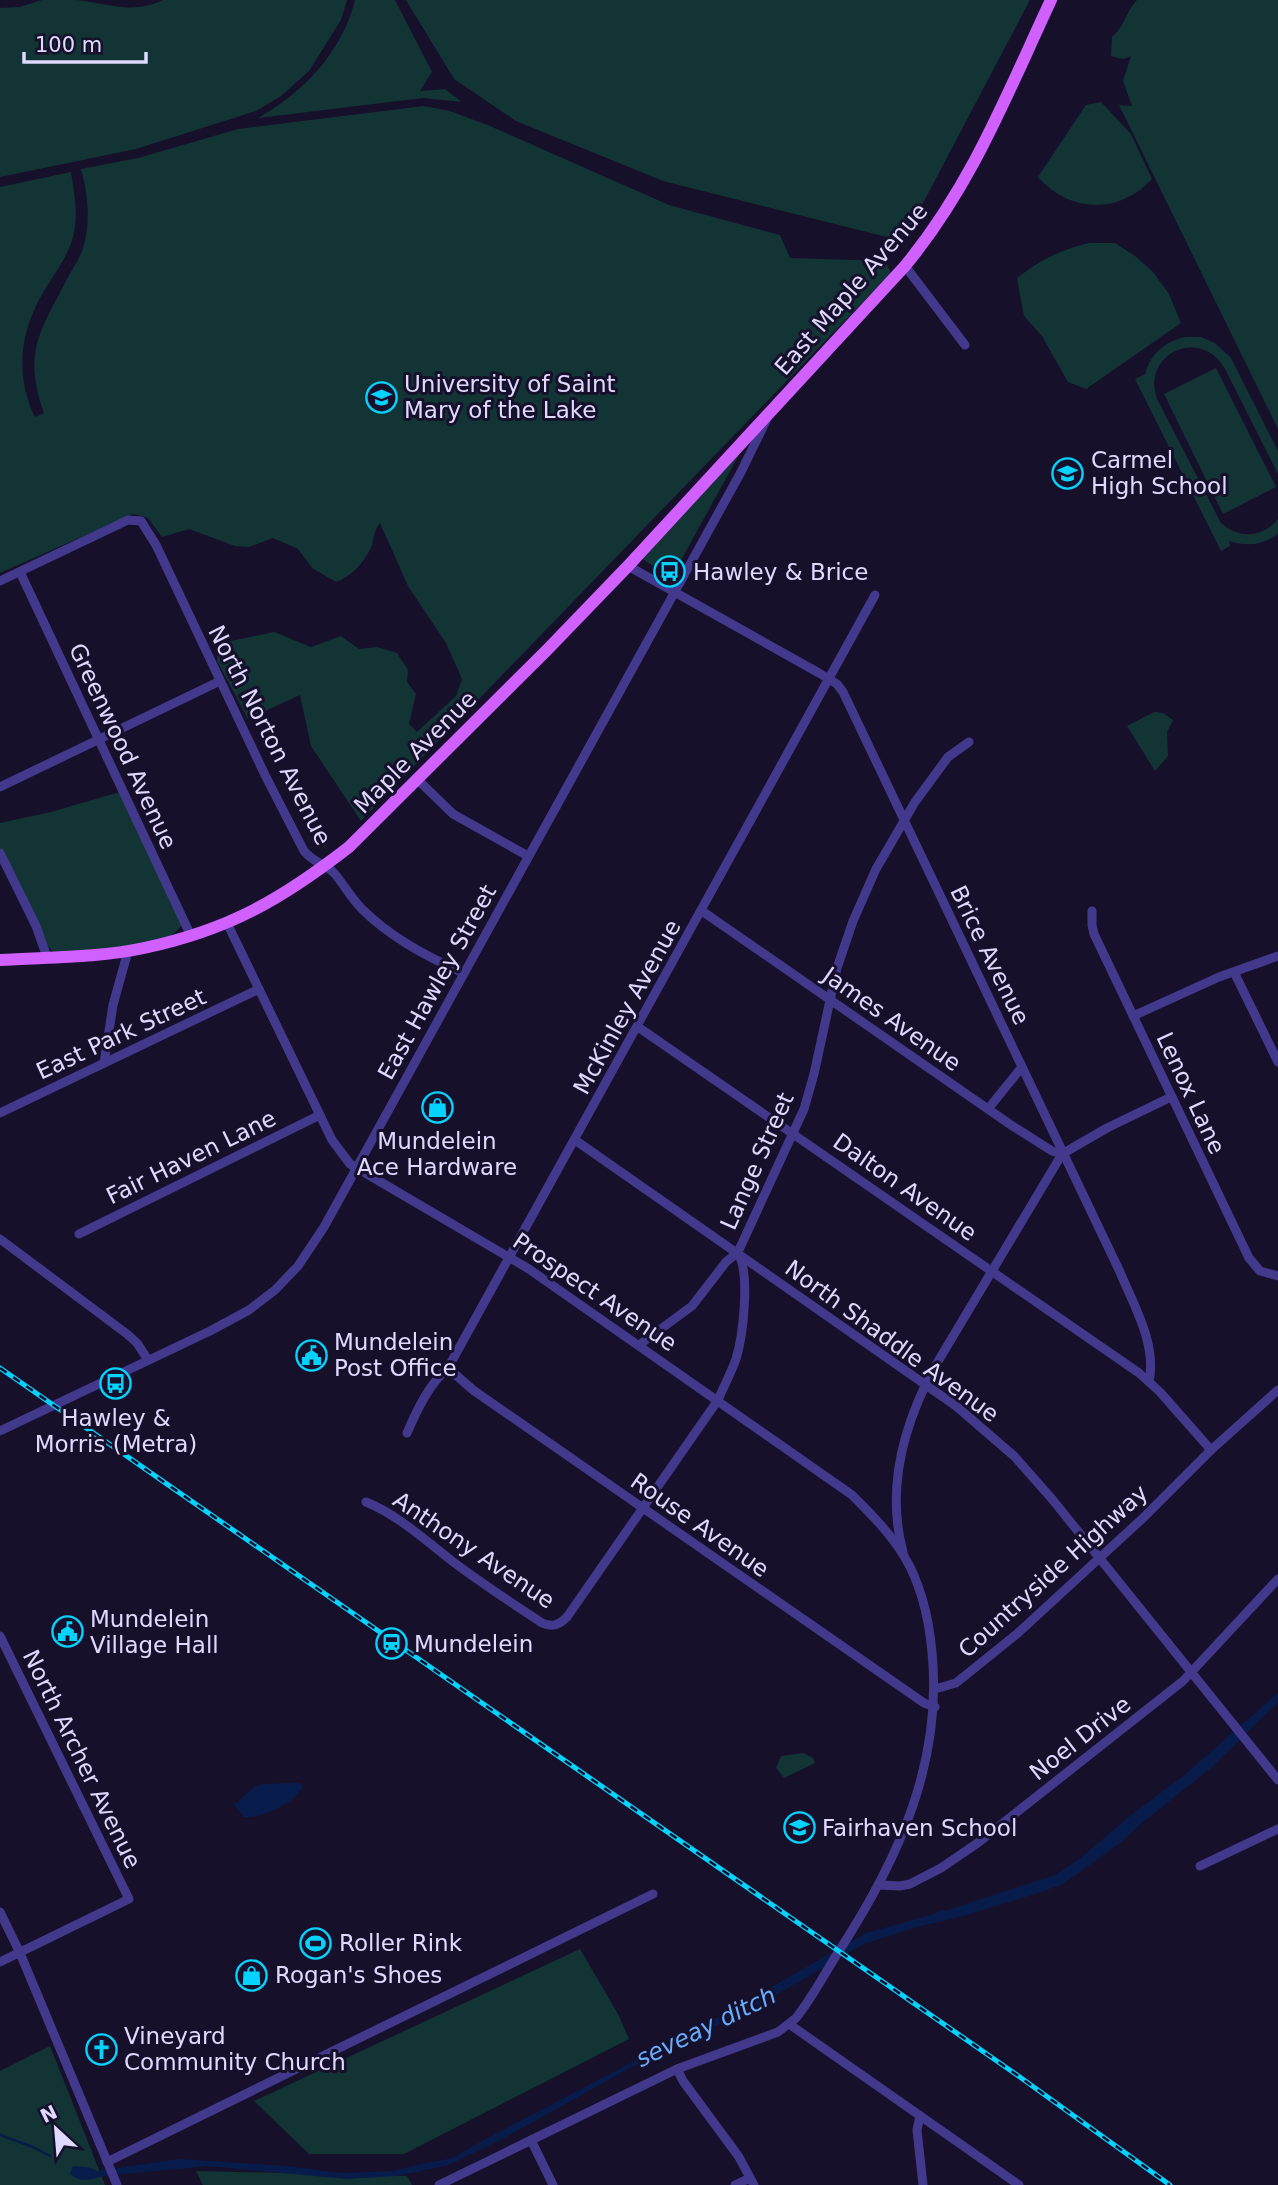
<svg xmlns="http://www.w3.org/2000/svg" width="1278" height="2185" viewBox="0 0 1278 2185" font-family="'DejaVu Sans',sans-serif">
  <rect width="100%" height="100%" fill="#16102b"/>
  <g fill="#123435">
    <path d="M 42,0 C 53,0 64,0 75,0 C 108,3 131,15 163,0 L 347,0 L 341,20 L 309,71 L 281,96 L 256,111 L 136,149 L 0,177 L 0,8 L 20,7 Z"/>
    <path d="M 355,0 L 395,0 L 432,72 L 420,91 L 445,89 L 462,102 L 423,98 L 258,118 C 304,92 342,52 355,0 Z"/>
    <polygon points="406,0 1030,0 903,241 663,181 516,121 454,79"/>
    <path d="M 1137,0 L 1278,0 L 1278,429 L 1119,105 L 1132,106 L 1123,81 L 1131,56 L 1123,59 L 1111,56 L 1112,37 C 1125,26 1126,11 1137,0 Z"/>
    <path d="M 1101,102 L 1131,134 L 1152,179 C 1118,215 1070,213 1038,177 L 1086,105 Z"/>
    <path d="M 424,106 L 450,111 L 490,126 L 669,205 L 780,235 L 790,258 L 885,261 L 891,273 L 361,821 L 311,746 L 300,695 L 248,719 L 217,661 L 217,644 L 274,632 L 311,647 L 341,636 L 359,649 L 377,647 L 397,653 L 408,670 L 407,682 L 416,694 L 409,724 L 417,732 L 456,696 L 462,679 L 446,643 L 408,586 L 380,523 C 372,533 375,540 370,550 C 362,564 351,577 336,582 L 312,568 L 298,549 L 273,538 L 249,547 L 235,546 L 189,529 L 162,537 L 148,518 L 133,514 L 0,573 L 0,187 L 71,172 C 74,193 79,215 73,237 C 67,259 51,278 40,298 C 19,337 16,378 35,417 L 44,413 C 22,352 41,330 68,277 C 73,268 80,258 83,248 C 91,222 88,194 81,169 L 138,158 L 238,129 Z"/>
    <path d="M 1090,243 L 1115,243 L 1135,256 L 1153,272 L 1169,294 L 1181,323 L 1086,389 L 1068,382 L 1042,336 L 1024,316 L 1017,278 C 1042,259 1059,250 1090,243 Z"/>
    <path d="M 1186,337 L 1201,337 L 1215,343 L 1231,358 L 1278,451 L 1278,474 L 1225,369 C 1201,326 1141,353 1157,399 L 1221,523 C 1239,539 1262,538 1278,519 L 1278,534 C 1263,545 1247,547 1229,541 L 1230,546 L 1221,551 L 1135,379 L 1145,374 C 1151,353 1165,341 1186,337 Z"/>
    <polygon points="1216,368 1276,487 1223,514 1164,394"/>
    <polygon points="740,453 675,571 671,568 667,574 642,559"/>
    <polygon points="1154,712 1163,713 1173,720 1167,732 1168,756 1155,771 1127,726"/>
    <path d="M 123,791 L 184,921 C 166,956 93,953 57,956 L 42,940 L 0,852 L 0,823 L 51,812 Z"/>
    <polygon points="803,1753 813,1758 815,1763 784,1778 776,1768 781,1756"/>
    <polygon points="580,1949 618,2014 629,2039 404,2154 309,2154 254,2101"/>
    <polygon points="50,2046 105,2185 0,2185 0,2071"/>
    <polygon points="196,2171 407,2176 412,2185 203,2185"/>
  </g>
  <g fill="#081c4b">
    <path d="M 1278,1693 L 1278,1702 L 1211,1768 L 1143,1822 L 1120,1843 L 1063,1884 L 1035,1894 L 963,1916 L 917,1927 L 864,1944 L 755,2007 L 628,2069 L 506,2137 L 449,2165 L 397,2176 L 346,2179 L 208,2166 L 103,2176 C 93,2180 77,2183 70,2173 L 73,2166 L 92,2168 L 97,2171 L 179,2159 L 287,2166 L 339,2173 L 395,2171 L 411,2166 L 453,2158 L 482,2141 L 728,2012 L 866,1933 L 934,1914 L 941,1910 L 945,1911 L 1055,1875 L 1079,1859 L 1136,1811 L 1182,1777 Z"/>
    <path d="M 299,1783 L 303,1786 C 297,1802 261,1819 244,1817 L 234,1805 L 254,1787 L 262,1784 Z"/>
  </g>
  <g fill="none" stroke-linecap="round" stroke-linejoin="round">
    <polyline stroke="#081c4b" stroke-width="2.5" points="0,2135 33,2147 50,2156"/>
    <g stroke="#42398c" stroke-width="9">
      <polyline points="905,266 965,345"/>
      <path d="M 628,566 L 819,673 L 837,684 L 843,692 L 1120,1272 C 1134,1306 1157,1344 1149,1382"/>
      <polyline points="20,572 191,936"/>
      <path d="M 0,581 L 128,520 L 141,521 L 156,545 L 265,775 L 304,851 C 315,864 326,864 335,874 C 344,885 351,898 362,909 C 389,936 429,958 464,973"/>
      <polyline points="417,779 453,814 528,856"/>
      <polyline points="0,787 220,681"/>
      <polyline points="0,853 36,926 47,957"/>
      <polyline points="702,911 1011,1125 1052,1151 1062,1154"/>
      <polyline points="1092,911 1092,925 1094,934 1249,1258 1260,1271 1278,1276"/>
      <path d="M 227,923 L 332,1140 L 350,1164 L 529,1269 L 852,1495 C 871,1514 890,1533 904,1556 C 921,1584 929,1620 932,1652 C 943,1763 898,1860 839,1951 C 825,1973 812,1998 796,2018 L 778,2032 L 677,2069 L 439,2185"/>
      <polyline points="1234,972 1278,1062"/>
      <polyline points="1133,1016 1219,977 1278,956"/>
      <polyline points="638,1027 1139,1373 1160,1392 1211,1450"/>
      <polyline points="104,1063 113,1005 128,951"/>
      <polyline points="988,1109 1022,1067"/>
      <polyline points="0,1113 259,989"/>
      <polyline points="575,1140 956,1406 1014,1456 1052,1499 1278,1780"/>
      <polyline points="79,1234 320,1115"/>
      <polyline points="0,1239 127,1334 137,1343 148,1360"/>
      <polyline points="639,1345 692,1306 726,1262 738,1252 804,1109 814,1074 837,968 853,921 876,869 915,802 948,757 969,742"/>
      <polyline points="448,1368 473,1390 924,1703 935,1707"/>
      <polyline points="0,1431 210,1331 249,1310 275,1290 298,1266 324,1227 741,472 766,421"/>
      <path d="M 407,1433 C 417,1410 429,1384 448,1368 L 875,595"/>
      <path d="M 366,1502 C 398,1515 425,1540 452,1561 C 481,1583 512,1603 542,1623 C 553,1628 560,1624 567,1617 L 718,1400 C 724,1386 731,1373 736,1359 C 743,1336 750,1276 739,1255"/>
      <path d="M 903,1552 C 886,1489 904,1424 934,1368 L 1062,1154 L 1107,1128 L 1171,1097"/>
      <polyline points="0,1636 129,1899 0,1962"/>
      <polyline points="935,1689 956,1683 1018,1633 1143,1518 1211,1450 1278,1390"/>
      <polyline points="1200,1866 1278,1829"/>
      <polyline points="880,1885 900,1886 910,1884 941,1868 979,1842 1183,1681 1278,1579"/>
      <polyline points="0,1912 20,1953 117,2185"/>
      <polyline points="789,2024 1019,2185"/>
      <polyline points="677,2069 683,2081 739,2157 754,2185"/>
      <polyline points="920,2116 917,2130 923,2185"/>
      <polyline points="531,2140 553,2185"/>
      <polyline points="107,2162 653,1894"/>
      <polyline points="735,2185 750,2178"/>
    </g>
    <path stroke="#d060ff" stroke-width="12" d="M 0,960 C 47,957 98,958 144,948 C 229,930 282,899 349,847 L 547,650 L 628,566 L 905,266 C 972,185 1007,94 1051,0"/>
    <defs>
      <polyline id="rail" points="0,1368 1017,2075 1170,2185"/>
    </defs>
    <use href="#rail" stroke="#05d3ff" stroke-width="5"/>
    <use href="#rail" stroke="#16102b" stroke-width="2.5" stroke-dasharray="8" stroke-linecap="butt"/>
  </g>
  <defs>
    <symbol id="university-ring" viewBox="-11 -11 22 22"><circle r="9.5" fill="#16102b" stroke="#05d3ff" stroke-width="1.5"/><path d="M0-5L7-2L0 1L-7-2ZM-4 1L0 2.5L4 1V4Q0 6-4 4Z" fill="#05d3ff"/></symbol>
    <symbol id="school-ring" viewBox="-11 -11 22 22"><circle r="9.5" fill="#16102b" stroke="#05d3ff" stroke-width="1.5"/><path d="M0-5L7-2L0 1L-7-2ZM-4 1L0 2.5L4 1V4Q0 6-4 4Z" fill="#05d3ff"/></symbol>
    <symbol id="bus-ring" viewBox="-11 -11 22 22"><circle r="9.5" fill="#16102b" stroke="#05d3ff" stroke-width="1.5"/><path d="M-5-6H5V4H4V6H2V4H-2V6H-4V4H-5ZM-3.5-4V0h7V-4ZM-3.5 1.2v1.5H-2V1.2ZM2 1.2v1.5H3.5V1.2Z" fill="#05d3ff"/></symbol>
    <symbol id="shop-ring" viewBox="-11 -11 22 22"><circle r="9.5" fill="#16102b" stroke="#05d3ff" stroke-width="1.5"/><path d="M-5-2.5h2.3a2.7 3.5 0 0 1 5.4 0H5L5.5 6h-11ZM-1.5-2.5h3a1.5 2.3 0 0 0-3 0Z" fill="#05d3ff"/></symbol>
    <symbol id="civic-ring" viewBox="-11 -11 22 22"><circle r="9.5" fill="#16102b" stroke="#05d3ff" stroke-width="1.5"/><path d="M-.6-6.5H3V-4.5H.6V-3L4-1V1h2V6H-6V1h2V-1L-.6-3ZM-1.2 2.5V6h2.4V2.5Z" fill="#05d3ff"/></symbol>
    <symbol id="station-ring" viewBox="-11 -11 22 22"><circle r="9.5" fill="#16102b" stroke="#05d3ff" stroke-width="1.5"/><path d="M-3-6H3Q5-6 5-4V2Q5 4 3 4L4.5 6H3L1.5 4h-3L-3 6H-4.5L-3 4Q-5 4-5 2V-4Q-5-6-3-6ZM-3.5-4v3h7v-3ZM-3.5 1v1.5H-2V1ZM2 1v1.5H3.5V1Z" fill="#05d3ff"/></symbol>
    <symbol id="stadium-ring" viewBox="-11 -11 22 22"><circle r="9.5" fill="#16102b" stroke="#05d3ff" stroke-width="1.5"/><path d="M0-5a6.5 5 0 1 0 0 10a6.5 5 0 1 0 0-10ZM-3.5-1.8h7v3.6h-7Z" fill="#05d3ff"/></symbol>
    <symbol id="church-ring" viewBox="-11 -11 22 22"><circle r="9.5" fill="#16102b" stroke="#05d3ff" stroke-width="1.5"/><path d="M-1.2-6h2.4v3.5h3.3v2.4h-3.3V6h-2.4V-.1h-3.3v-2.4h3.3Z" fill="#05d3ff"/></symbol>
  </defs>
  <g fill-rule="evenodd">
    <use href="#university-ring" x="364" y="380" width="35" height="35"/>
    <use href="#school-ring" x="1050" y="456" width="35" height="35"/>
    <use href="#bus-ring" x="652" y="554" width="35" height="35"/>
    <use href="#shop-ring" x="420" y="1090" width="35" height="35"/>
    <use href="#civic-ring" x="294" y="1338" width="35" height="35"/>
    <use href="#bus-ring" x="98" y="1366" width="35" height="35"/>
    <use href="#civic-ring" x="50" y="1614" width="35" height="35"/>
    <use href="#station-ring" x="374" y="1626" width="35" height="35"/>
    <use href="#school-ring" x="782" y="1810" width="35" height="35"/>
    <use href="#stadium-ring" x="298" y="1926" width="35" height="35"/>
    <use href="#shop-ring" x="234" y="1958" width="35" height="35"/>
    <use href="#church-ring" x="84" y="2032" width="35" height="35"/>
  </g>
  <g text-anchor="middle" stroke-width="6" stroke-linejoin="round" paint-order="stroke">
    <g font-size="23" fill="#e0d9ff" stroke="#16102b">
      <text transform="translate(851 289) rotate(-49)" y="8">East Maple Avenue</text>
      <text transform="translate(270 735) rotate(63)" y="8">North Norton Avenue</text>
      <text transform="translate(123 746) rotate(65)" y="8">Greenwood Avenue</text>
      <text transform="translate(415 752) rotate(-45)" y="8">Maple Avenue</text>
      <text transform="translate(990 955) rotate(64)" y="8">Brice Avenue</text>
      <text transform="translate(437 982) rotate(-61)" y="8">East Hawley Street</text>
      <text transform="translate(627 1007) rotate(-61)" y="8">McKinley Avenue</text>
      <text transform="translate(892 1019) rotate(35)" y="8">James Avenue</text>
      <text transform="translate(121 1034) rotate(-25)" y="8">East Park Street</text>
      <text transform="translate(1191 1093) rotate(65)" y="8">Lenox Lane</text>
      <text transform="translate(191 1157) rotate(-26)" y="8">Fair Haven Lane</text>
      <text transform="translate(757 1161) rotate(-66)" y="8">Lange Street</text>
      <text transform="translate(905 1187) rotate(35)" y="8">Dalton Avenue</text>
      <text transform="translate(595 1292) rotate(34)" y="8">Prospect Avenue</text>
      <text transform="translate(892 1341) rotate(36)" y="8">North Shaddle Avenue</text>
      <text transform="translate(700 1525) rotate(35)" y="8">Rouse Avenue</text>
      <text transform="translate(474 1550) rotate(34)" y="8">Anthony Avenue</text>
      <text transform="translate(1053 1571) rotate(-42)" y="8">Countryside Highway</text>
      <text transform="translate(1080 1738) rotate(-38)" y="8">Noel Drive</text>
      <text transform="translate(82 1759) rotate(64)" y="8">North Archer Avenue</text>
    </g>
    <g font-size="23" fill="#e0d9ff" stroke="#16102b" text-anchor="start">
      <text x="404" y="392">University of Saint<tspan x="404" dy="26">Mary of the Lake</tspan></text>
      <text x="1091" y="468">Carmel<tspan x="1091" dy="26">High School</tspan></text>
      <text x="693" y="580">Hawley &amp; Brice</text>
      <text x="437" y="1149" text-anchor="middle">Mundelein<tspan x="437" dy="26">Ace Hardware</tspan></text>
      <text x="334" y="1350">Mundelein<tspan x="334" dy="26">Post Office</tspan></text>
      <text x="116" y="1426" text-anchor="middle">Hawley &amp;<tspan x="116" dy="26">Morris (Metra)</tspan></text>
      <text x="90" y="1627">Mundelein<tspan x="90" dy="26">Village Hall</tspan></text>
      <text x="414" y="1652">Mundelein</text>
      <text x="822" y="1836">Fairhaven School</text>
      <text x="339" y="1951">Roller Rink</text>
      <text x="275" y="1983">Rogan's Shoes</text>
      <text x="124" y="2044">Vineyard<tspan x="124" dy="26">Community Church</tspan></text>
    </g>
    <g font-size="24" font-style="italic" fill="#67adff" stroke="#16102b">
      <text transform="translate(706 2027) rotate(-26)" y="8">seveay ditch</text>
    </g>
  </g>
  <g transform="translate(56 2129) rotate(334)" stroke="#16102b" stroke-width="5" paint-order="stroke">
  <path d="M0-5L12 26L0 18L-12 26Z" fill="#e0d9ff"/>
  <text y="-10" font-size="19" font-weight="bold" text-anchor="middle" fill="#e0d9ff">N</text>
  </g>
  <path d="M24 52v10h122v-10" fill="none" stroke="#e0d9ff" stroke-width="3.5"/>
  <text x="35" y="52" font-size="21" fill="#e0d9ff" stroke="#16102b" stroke-width="5" paint-order="stroke">100 m</text>
</svg>
